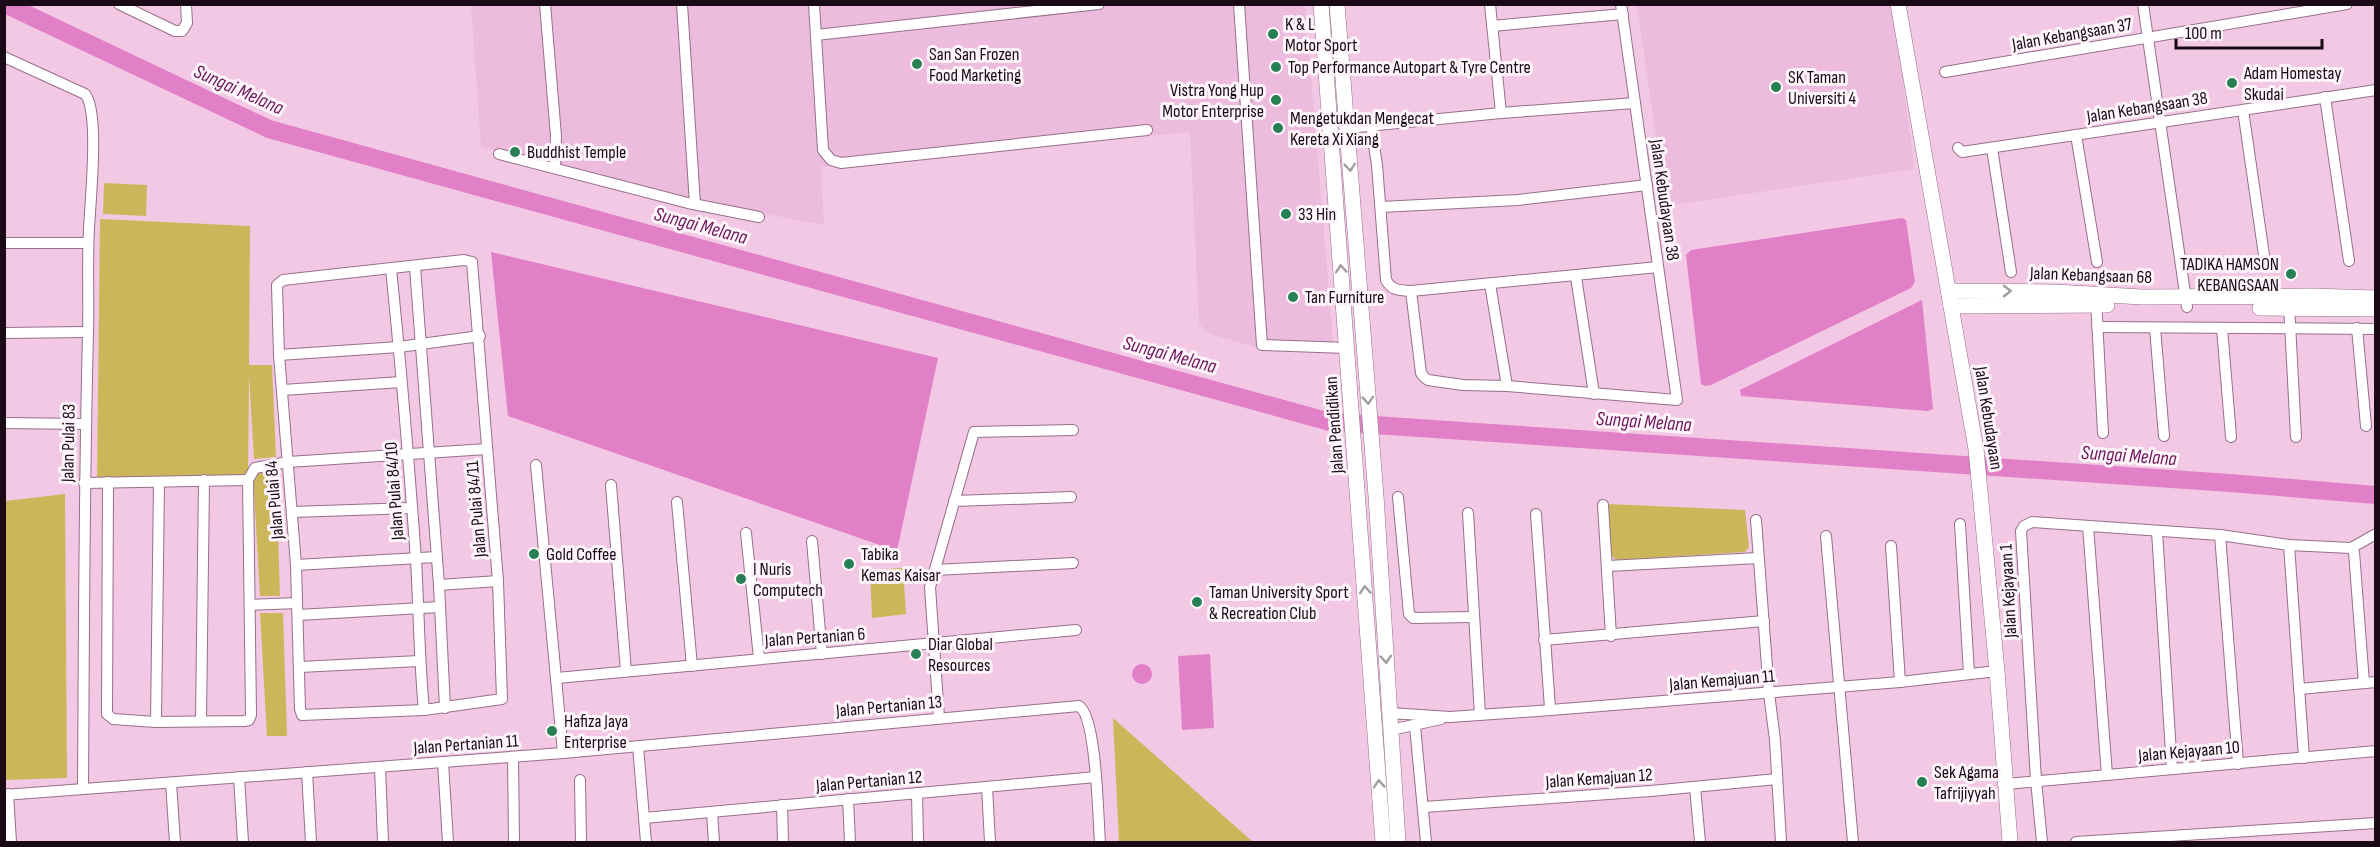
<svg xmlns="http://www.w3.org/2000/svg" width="2380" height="847" viewBox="0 0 2380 847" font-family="'Sofia Sans Condensed',sans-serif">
  <rect width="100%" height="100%" fill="#f3c8e5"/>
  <g fill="#edbbde">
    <polygon points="471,5 1305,5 1334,352 1260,348 1209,334 1199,324 1190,132 821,167 824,225 691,200 481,147"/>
    <polygon points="1637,5 1892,5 1915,169 1666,206"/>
  </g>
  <g fill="#cbb759">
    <polygon points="104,183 147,185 146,216 103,214"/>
    <polygon points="100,219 250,226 249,365 272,365 276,457 254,459 249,375 248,479 97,479"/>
    <polygon points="253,473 276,473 280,596 260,596"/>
    <polygon points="65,494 67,778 5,780 5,501"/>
    <polygon points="1607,504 1745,510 1749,547 1745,552 1616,560 1611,555"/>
    <polygon points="903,568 906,614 872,618 870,570"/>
    <polygon points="260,613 283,613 287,736 267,736"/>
    <polygon points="1113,718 1253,842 1119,842"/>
  </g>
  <g fill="#e180c7">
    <polygon points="1902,218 1906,220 1915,282 1911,288 1711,385 1705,386 1701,384 1686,255 1691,250"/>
    <polygon points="491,252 938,358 897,551 508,416"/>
    <polygon points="1922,300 1933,409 1928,411 1741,396 1740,390"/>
    <polygon points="1210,654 1214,728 1182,730 1178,656"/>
    <circle cx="1142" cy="674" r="10"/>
  </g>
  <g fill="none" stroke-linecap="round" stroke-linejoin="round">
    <polyline stroke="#e180c7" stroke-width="18" points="5,4 269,129 1330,422 2230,483 2376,495"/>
    <defs>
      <g id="street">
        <polyline points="119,4 175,31 182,31 187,23 186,4"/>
        <polyline points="545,4 556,136 555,168"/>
        <polyline points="682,4 695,204"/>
        <polyline points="814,4 823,150 831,160 841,163 1147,130"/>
        <polyline points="1239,4 1262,345 1347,348"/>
        <polyline points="1490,4 1501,113"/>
        <polyline points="2143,4 2187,307"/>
        <polyline points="1492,26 1623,14"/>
        <polyline points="816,35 1099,4"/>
        <path d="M 4,57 L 85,94 C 100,111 90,203 89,229 C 87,264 89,299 88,334 C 84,485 84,637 83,789"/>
        <polyline points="1945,72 2347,4"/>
        <polyline points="2325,97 2349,261"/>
        <polyline points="2243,110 2265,262"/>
        <path d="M 1371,126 L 1377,165 L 1386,280 C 1392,291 1399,290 1411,291 L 1658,267"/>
        <polyline points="1347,128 1501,113 1635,103"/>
        <polyline points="2076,135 2097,262"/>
        <polyline points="1958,148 1962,152 2376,90"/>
        <polyline points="1992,148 2011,272"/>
        <polyline points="499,154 688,203 759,217"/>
        <polyline points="1381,207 1518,200 1647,185"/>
        <polyline points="4,243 88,243"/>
        <polygon points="464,260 472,262 498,581 502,699 424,710 302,715 300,709 296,565 279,355 277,285 283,280"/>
        <polyline points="415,267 439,585 445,708"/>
        <path d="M 391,269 C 401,366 409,463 416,560 C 419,610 419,660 424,710"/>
        <polyline points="1576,277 1594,394"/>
        <polyline points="1490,284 1507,386"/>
        <polyline points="1411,291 1421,373 1424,377 1428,380 1463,385 1507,386 1677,400 1621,4"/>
        <polyline points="2096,299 2103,433"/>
        <polyline points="2289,304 2296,437"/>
        <polyline points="2097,327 2376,329"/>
        <polyline points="2155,328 2164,436"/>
        <polyline points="2222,328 2231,437"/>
        <polyline points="2357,328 2366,426"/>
        <polyline points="4,333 88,332"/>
        <polyline points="279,355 399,347 480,336"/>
        <polyline points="283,390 401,382"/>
        <polyline points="4,423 84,424"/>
        <polyline points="536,465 563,753"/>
        <polyline points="108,482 107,714 113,719 156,722 244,721 249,720 251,715 248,480 255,468 288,462 487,449"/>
        <polyline points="84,483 248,480"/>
        <polyline points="611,485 626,671"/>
        <polyline points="1398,497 1409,614 1413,618 1473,617"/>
        <polyline points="954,501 1071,497"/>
        <polyline points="677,502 692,666"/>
        <polyline points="1603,505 1611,636"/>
        <polyline points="292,512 412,508"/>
        <polyline points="1468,513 1480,715"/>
        <polyline points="1536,514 1550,708"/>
        <polyline points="1756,520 1769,693 1775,740 1781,842"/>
        <polyline points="1960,524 1969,674"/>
        <polyline points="2088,526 2107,775"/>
        <polyline points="2157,531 2172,769"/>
        <polyline points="746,533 759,658"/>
        <polyline points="2220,535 2238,764"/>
        <polyline points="1826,536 1853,842"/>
        <polyline points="812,541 822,654"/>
        <polyline points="2289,545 2304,758"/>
        <polyline points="1891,546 1900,682"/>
        <polyline points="2351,548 2354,552 2364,683"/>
        <polyline points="2351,548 2376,534"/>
        <polyline points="296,565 437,557"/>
        <polyline points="1608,566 1758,558"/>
        <polyline points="935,570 1073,563"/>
        <polyline points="439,585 498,581"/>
        <polyline points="250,605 297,603"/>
        <polyline points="298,615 440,607"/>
        <polyline points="1544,640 1764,621"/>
        <polyline points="300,667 419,661"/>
        <polyline points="557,678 1076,630"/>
        <polyline points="2299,689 2376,682"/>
        <polyline points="1390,713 1450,717 1538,711 1900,682 1997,671"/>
        <polyline points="939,718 930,587 974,432 1073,430"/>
        <polyline points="201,720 204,480"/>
        <polyline points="156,722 159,482"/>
        <polyline points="1415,726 1426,842"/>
        <polyline points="1391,730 1441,719"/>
        <polyline points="638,746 646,842"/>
        <polyline points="513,757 514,842"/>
        <polyline points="443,762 448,842"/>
        <polyline points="380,767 383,842"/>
        <polyline points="307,772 311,842"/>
        <polyline points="239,777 243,842"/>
        <polyline points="580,780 581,842"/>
        <polyline points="171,783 175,842"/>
        <polyline points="2006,784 2376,751"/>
        <polyline points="987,787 990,842"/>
        <polyline points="1695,787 1700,842"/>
        <polyline points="917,793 918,842"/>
        <polyline points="8,794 11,842"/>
        <path d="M 4,795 L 563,753 L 1079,706 C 1097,717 1098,819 1100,842"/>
        <polyline points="848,799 850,842"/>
        <polyline points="782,805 783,842"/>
        <polyline points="1424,807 1651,791 1777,779"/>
        <polyline points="712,812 714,842"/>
        <polyline points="644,818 1096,777"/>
        <polyline points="2042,842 2036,780 2021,531 2024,526 2032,522 2220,535 2289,545 2351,548"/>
        <polyline points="2076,842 2376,823"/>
      </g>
      <g id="secondary">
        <polyline points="1321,4 1383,842"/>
        <polyline points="1337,4 1376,496 1398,842"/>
        <polyline points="1898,4 1976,449 1997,671 2010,842"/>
        <polyline points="1949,291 2055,292 2142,297 2313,296 2376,298"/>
        <polyline points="1951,306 2107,305"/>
        <polyline points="2260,308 2376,309"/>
      </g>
    </defs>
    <use href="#street" stroke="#976f8b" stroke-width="12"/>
    <use href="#secondary" stroke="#976f8b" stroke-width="16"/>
    <use href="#street" stroke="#fff" stroke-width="10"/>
    <use href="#secondary" stroke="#fff" stroke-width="15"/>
  </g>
  <defs><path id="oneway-chevron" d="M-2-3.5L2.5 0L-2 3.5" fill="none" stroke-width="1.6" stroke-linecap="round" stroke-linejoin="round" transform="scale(1.5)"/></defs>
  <g stroke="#a39da1">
    <use href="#oneway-chevron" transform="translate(1350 167) rotate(85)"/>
    <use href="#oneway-chevron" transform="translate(1341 269) rotate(-94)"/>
    <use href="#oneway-chevron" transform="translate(2007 291)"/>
    <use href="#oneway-chevron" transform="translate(1368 400) rotate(86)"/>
    <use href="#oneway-chevron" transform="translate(1365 590) rotate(-94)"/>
    <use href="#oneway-chevron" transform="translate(1386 659) rotate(86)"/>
    <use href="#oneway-chevron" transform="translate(1379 784) rotate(-94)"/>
  </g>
  <g fill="#277f54" stroke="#fef5fb" stroke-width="2">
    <circle cx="1273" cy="34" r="6"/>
    <circle cx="917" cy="64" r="6"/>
    <circle cx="1276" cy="67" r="6"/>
    <circle cx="2232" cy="83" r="6"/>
    <circle cx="1776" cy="87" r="6"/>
    <circle cx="1276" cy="100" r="6"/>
    <circle cx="1278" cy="128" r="6"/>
    <circle cx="515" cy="152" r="6"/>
    <circle cx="1286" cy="214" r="6"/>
    <circle cx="2291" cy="274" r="6"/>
    <circle cx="1293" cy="297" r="6"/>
    <circle cx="534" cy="554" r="6"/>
    <circle cx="849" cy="564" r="6"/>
    <circle cx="741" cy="579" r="6"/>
    <circle cx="1197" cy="602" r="6"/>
    <circle cx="916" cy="654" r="6"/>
    <circle cx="552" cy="731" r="6"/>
    <circle cx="1922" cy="782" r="6"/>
  </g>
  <g text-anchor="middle" stroke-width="6" stroke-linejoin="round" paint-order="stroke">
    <g font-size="18" fill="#190a15" stroke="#fef5fb" text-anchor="start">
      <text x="1285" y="30">K &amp; L<tspan x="1285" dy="21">Motor Sport</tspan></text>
      <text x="929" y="60">San San Frozen<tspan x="929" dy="21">Food Marketing</tspan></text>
      <text x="1288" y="73">Top Performance Autopart &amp; Tyre Centre</text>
      <text x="2244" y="79">Adam Homestay<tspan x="2244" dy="21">Skudai</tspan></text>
      <text x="1788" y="83">SK Taman<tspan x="1788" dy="21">Universiti 4</tspan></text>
      <text x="1264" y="96" text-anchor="end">Vistra Yong Hup<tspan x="1264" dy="21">Motor Enterprise</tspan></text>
      <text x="1290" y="124">Mengetukdan Mengecat<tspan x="1290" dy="21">Kereta Xi Xiang</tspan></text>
      <text x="527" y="158">Buddhist Temple</text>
      <text x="1298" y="220">33 Hin</text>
      <text x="2279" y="270" text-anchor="end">TADIKA HAMSON<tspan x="2279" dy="21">KEBANGSAAN</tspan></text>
      <text x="1305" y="303">Tan Furniture</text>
      <text x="546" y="560">Gold Coffee</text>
      <text x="861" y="560">Tabika<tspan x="861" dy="21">Kemas Kaisar</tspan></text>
      <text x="753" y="575">I Nuris<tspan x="753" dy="21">Computech</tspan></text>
      <text x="1209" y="598">Taman University Sport<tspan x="1209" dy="21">&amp; Recreation Club</tspan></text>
      <text x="928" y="650">Diar Global<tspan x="928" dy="21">Resources</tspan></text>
      <text x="564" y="727">Hafiza Jaya<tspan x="564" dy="21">Enterprise</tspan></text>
      <text x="1934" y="778">Sek Agama<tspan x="1934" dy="21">Tafrijiyyah</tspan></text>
    </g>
    <g font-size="18" fill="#190a15" stroke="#fef5fb">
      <text transform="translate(2072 34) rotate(-10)" y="6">Jalan Kebangsaan 37</text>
      <text transform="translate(2147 107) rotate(-9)" y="6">Jalan Kebangsaan 38</text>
      <text transform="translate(1665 200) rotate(82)" y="6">Jalan Kebudayaan 38</text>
      <text transform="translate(2091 275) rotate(2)" y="6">Jalan Kebangsaan 68</text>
      <text transform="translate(1989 418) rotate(81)" y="6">Jalan Kebudayaan</text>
      <text transform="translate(1334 425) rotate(-94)" y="6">Jalan Pendidikan</text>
      <text transform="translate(68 443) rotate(-89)" y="6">Jalan Pulai 83</text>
      <text transform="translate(394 491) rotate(-94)" y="6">Jalan Pulai 84/10</text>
      <text transform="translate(274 500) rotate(-95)" y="6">Jalan Pulai 84</text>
      <text transform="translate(476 509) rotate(-95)" y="6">Jalan Pulai 84/11</text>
      <text transform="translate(2008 591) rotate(-93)" y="6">Jalan Kejayaan 1</text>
      <text transform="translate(815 637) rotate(-4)" y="6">Jalan Pertanian 6</text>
      <text transform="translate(1722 680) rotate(-5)" y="6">Jalan Kemajuan 11</text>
      <text transform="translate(889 706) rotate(-5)" y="6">Jalan Pertanian 13</text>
      <text transform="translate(466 744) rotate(-4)" y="6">Jalan Pertanian 11</text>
      <text transform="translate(2189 751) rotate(-5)" y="6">Jalan Kejayaan 10</text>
      <text transform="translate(1599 778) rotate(-4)" y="6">Jalan Kemajuan 12</text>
      <text transform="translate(869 781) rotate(-5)" y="6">Jalan Pertanian 12</text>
    </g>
    <g font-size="20" font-style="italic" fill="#6e175c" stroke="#fef5fb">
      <text transform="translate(239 89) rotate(24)" y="7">Sungai Melana</text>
      <text transform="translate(701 225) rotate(15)" y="7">Sungai Melana</text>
      <text transform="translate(1170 354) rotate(15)" y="7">Sungai Melana</text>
      <text transform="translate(1644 421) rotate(4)" y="7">Sungai Melana</text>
      <text transform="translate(2129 455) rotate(4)" y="7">Sungai Melana</text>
    </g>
  </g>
  <rect width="2380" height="847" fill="none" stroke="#190a15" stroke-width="12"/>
  <path d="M2176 39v9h146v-9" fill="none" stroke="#190a15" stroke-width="3"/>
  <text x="2185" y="39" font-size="18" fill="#190a15" stroke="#fef5fb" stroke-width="4.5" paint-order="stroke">100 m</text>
</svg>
